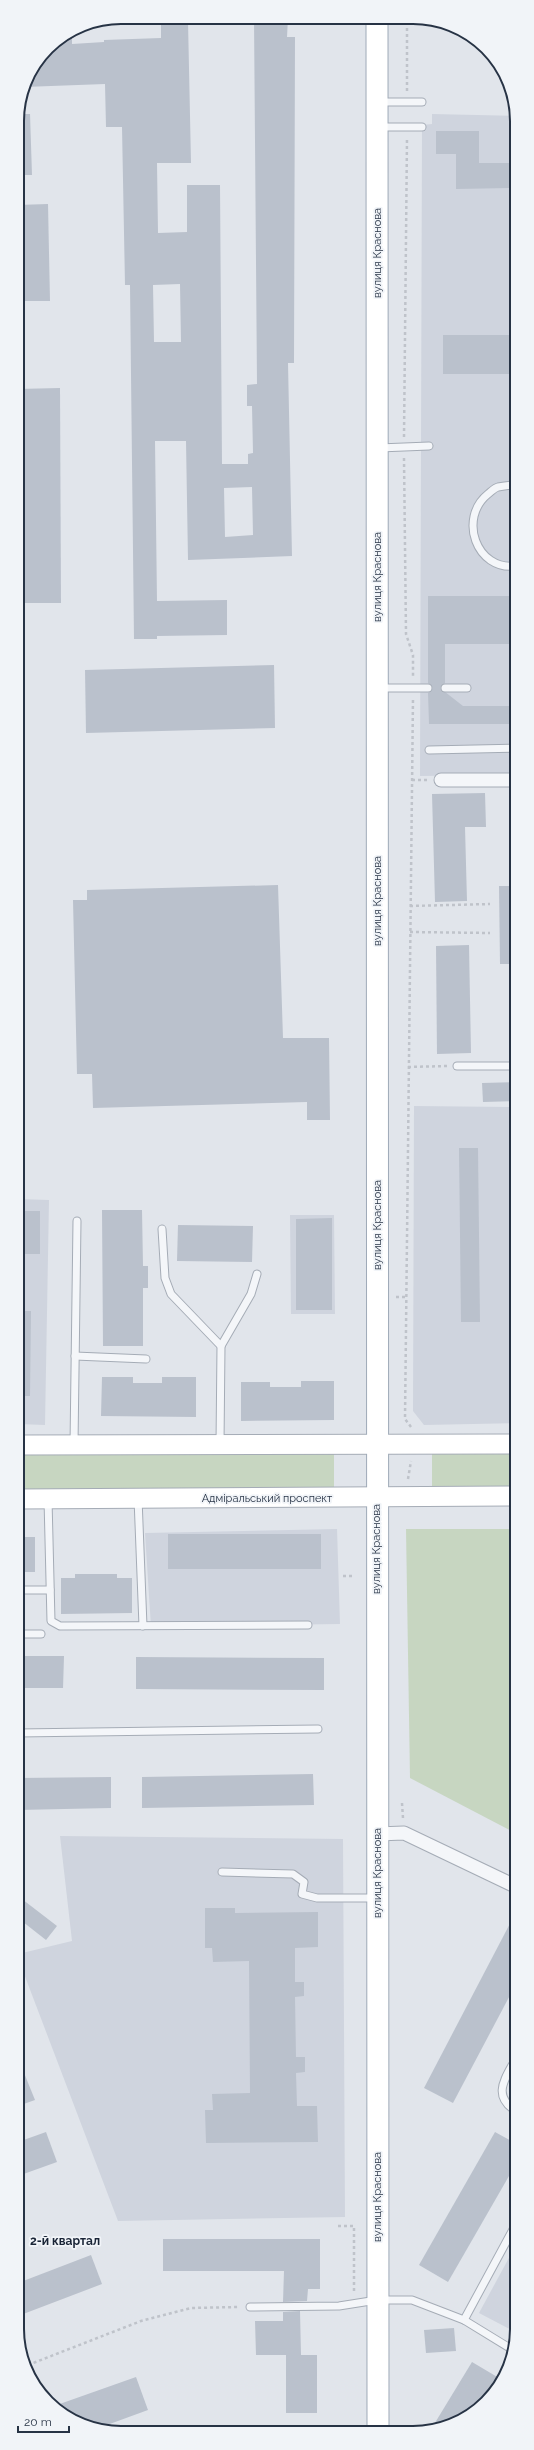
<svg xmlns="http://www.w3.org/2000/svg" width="534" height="2450" viewBox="0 0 534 2450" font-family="Raleway,sans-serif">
  <rect width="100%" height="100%" fill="#e1e5eb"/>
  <g fill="#cfd4de">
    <polygon points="432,114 516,116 516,775 420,776 422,125 432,124"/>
    <polygon points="414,1106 516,1107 517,1423 424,1425 413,1411"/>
    <polygon points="18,1199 49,1200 45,1425 18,1424"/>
    <polygon points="290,1215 334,1215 335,1314 291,1314"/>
    <polygon points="337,1529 340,1624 151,1627 145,1533"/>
    <polygon points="60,1836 343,1839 345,2217 118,2221 18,1958 18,1954 72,1941"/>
    <polygon points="517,2243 517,2333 479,2313"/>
  </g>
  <g fill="#c7d6c1">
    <polygon points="334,1448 334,1488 18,1489 18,1450"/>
    <rect x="432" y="1448" width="85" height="40"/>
    <polygon points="406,1529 517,1529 517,1834 410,1778"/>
  </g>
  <g fill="#bac1cc" fill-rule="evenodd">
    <path d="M 254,18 L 288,18 L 287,37 L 295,37 L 294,363 L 288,363 L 292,556 L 188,560 L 186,441 L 155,441 L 157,601 L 227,600 L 227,635 L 157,636 L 157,639 L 134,639 L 130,285 L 125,285 L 122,127 L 106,127 L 105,84 L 24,87 L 28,75 L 48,47 L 72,31 L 72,44 L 104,42 L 104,40 L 161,38 L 161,22 L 188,21 L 191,163 L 157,163 L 158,233 L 187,232 L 187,185 L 220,185 L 222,464 L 248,464 L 248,454 L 253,453 L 252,406 L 247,406 L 247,385 L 257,384 ZM 180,284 L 181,342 L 154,342 L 153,285 ZM 252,487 L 253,535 L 225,537 L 224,488 Z"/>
    <polygon points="17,114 30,114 32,175 17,175"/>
    <polygon points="436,131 479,131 479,163 516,163 516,188 456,189 456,154 436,154"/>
    <polygon points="48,204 50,301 17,301 17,205"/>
    <rect x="443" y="335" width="73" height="39"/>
    <polygon points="60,388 61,603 17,603 17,389"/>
    <polygon points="428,596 516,596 516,644 445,644 445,683 440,688 463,706 516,706 516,724 429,724 428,693 433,688 428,683"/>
    <polygon points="274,665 275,728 86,733 85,670"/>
    <polygon points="485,793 486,827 465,827 467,901 435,902 432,794"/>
    <polygon points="278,885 283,1038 329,1038 330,1120 307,1120 307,1102 93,1108 92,1074 77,1074 73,900 87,900 87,890"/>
    <polygon points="499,886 516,886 516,964 500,964"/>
    <polygon points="469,945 471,1053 437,1054 436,946"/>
    <polygon points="516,1082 516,1101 483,1102 482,1083"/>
    <polygon points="459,1148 478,1148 480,1322 461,1322"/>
    <polygon points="102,1210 142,1210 143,1266 148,1266 148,1288 143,1288 143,1346 103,1346"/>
    <rect x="18" y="1211" width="22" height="43"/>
    <polygon points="332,1218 332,1310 296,1310 296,1219"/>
    <polygon points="178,1225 253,1226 252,1262 177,1261"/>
    <polygon points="18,1311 31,1311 30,1396 18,1396"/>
    <polygon points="102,1377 133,1377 133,1383 162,1383 162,1377 196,1377 196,1417 101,1416"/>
    <polygon points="301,1381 334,1381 334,1420 241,1421 241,1382 270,1382 270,1387 301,1387"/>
    <rect x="168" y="1534" width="153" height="35"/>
    <rect x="18" y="1537" width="17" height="35"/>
    <polygon points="75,1574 117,1574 117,1578 132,1578 132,1613 61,1614 61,1578 75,1578"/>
    <polygon points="18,1656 64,1656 63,1688 18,1688"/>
    <polygon points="136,1657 324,1658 324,1690 136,1689"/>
    <polygon points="313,1774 314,1805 142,1808 142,1777"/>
    <polygon points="111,1777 111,1808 18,1810 18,1778"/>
    <polygon points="18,1896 57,1926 46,1940 18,1918"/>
    <polygon points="205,1908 235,1908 235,1913 318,1912 318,1947 295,1948 295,1982 304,1982 304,1996 295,1997 296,2057 305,2057 305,2072 296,2073 297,2106 317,2106 318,2142 206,2143 205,2110 213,2110 212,2094 250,2093 249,1961 213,1962 212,1948 205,1948"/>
    <polygon points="517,1910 517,1982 453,2103 424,2088"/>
    <polygon points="18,2058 35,2100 18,2106"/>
    <polygon points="46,2132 57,2162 18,2176 18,2142"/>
    <polygon points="495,2132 517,2144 517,2162 448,2282 419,2265"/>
    <polygon points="163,2239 320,2239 320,2289 308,2289 307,2301 283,2302 284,2271 163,2271"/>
    <polygon points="91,2255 102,2284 18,2316 18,2283"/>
    <polygon points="300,2311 301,2355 317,2355 317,2413 286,2413 286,2355 256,2355 255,2321 283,2321 283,2312"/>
    <polygon points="454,2328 456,2351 426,2353 424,2330"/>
    <polygon points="472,2362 499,2378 482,2406 459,2422 430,2431"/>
    <polygon points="136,2377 148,2410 96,2429 69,2419 54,2406"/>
  </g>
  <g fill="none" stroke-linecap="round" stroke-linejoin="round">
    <defs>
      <g id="lane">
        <polyline points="378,102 422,102"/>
        <polyline points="379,127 422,127"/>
        <polyline points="379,448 429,446"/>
        <path d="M 516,485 C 510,485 504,486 498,487 C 494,488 491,492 488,494 C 458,518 476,571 516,566"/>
        <polyline points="379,688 428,688"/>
        <polyline points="445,688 467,688"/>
        <polyline points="429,750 516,748"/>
        <polyline points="457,1066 516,1066"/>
        <polyline points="162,1229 165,1278 171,1294 221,1346 220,1444"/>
        <polyline points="221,1346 251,1294 257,1274"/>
        <polyline points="75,1356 146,1359"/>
        <polyline points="74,1445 77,1221"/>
        <polyline points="138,1498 143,1626"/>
        <polyline points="48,1499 51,1621 60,1626 308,1625"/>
        <polyline points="18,1590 50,1590"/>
        <polyline points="18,1634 41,1634"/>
        <polyline points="18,1733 318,1729"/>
        <polyline points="222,1872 293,1874 304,1882 302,1894 317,1898 377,1898"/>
        <path d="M 517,2056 C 506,2078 490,2095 517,2112"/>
        <polyline points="250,2307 339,2306 377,2300 412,2300 464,2320 513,2350"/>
        <polyline points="464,2320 517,2222"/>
      </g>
      <g id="street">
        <polyline points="441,780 516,780"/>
        <polyline points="377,1834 404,1833 517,1887"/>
      </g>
      <g id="secondary">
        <polyline points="18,1445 517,1444"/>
        <polyline points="18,1499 517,1496"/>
      </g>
      <polyline id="primary" points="377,19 378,2432"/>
    </defs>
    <use href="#lane" stroke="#a5acb6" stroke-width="9"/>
    <use href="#street" stroke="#a5acb6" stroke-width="15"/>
    <use href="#secondary" stroke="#a5acb6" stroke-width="21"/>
    <use href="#primary" stroke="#9faab8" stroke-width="23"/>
    <g stroke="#bfc3ca" stroke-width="2.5" stroke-dasharray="3 3" stroke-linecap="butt">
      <polyline points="407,91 407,19"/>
      <polyline points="404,437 407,138"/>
      <polyline points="404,458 406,634 413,655 413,677"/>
      <polyline points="412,780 428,780"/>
      <polyline points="410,906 490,904"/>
      <polyline points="410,932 490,933"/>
      <polyline points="408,1067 447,1066"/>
      <polyline points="396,1297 406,1297"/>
      <polyline points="411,1427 405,1419 413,698"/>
      <polyline points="408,1479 411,1461"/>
      <polyline points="343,1576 352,1576"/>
      <polyline points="402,1803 403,1818"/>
      <polyline points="338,2226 354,2226 354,2291"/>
      <polyline points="28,2365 141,2321 191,2308 240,2307"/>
    </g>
    <use href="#lane" stroke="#f4f6f9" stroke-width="7"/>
    <use href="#street" stroke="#f4f6f9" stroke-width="13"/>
    <use href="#secondary" stroke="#fff" stroke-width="19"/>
    <use href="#primary" stroke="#fff" stroke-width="21"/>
  </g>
  <g text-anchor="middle" stroke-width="3.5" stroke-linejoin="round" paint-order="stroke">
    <g font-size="11" fill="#273345" stroke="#f1f4f8">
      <text transform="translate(377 253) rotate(-90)" y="4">вулиця Краснова</text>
      <text transform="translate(377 577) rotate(-90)" y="4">вулиця Краснова</text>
      <text transform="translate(377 901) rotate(-90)" y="4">вулиця Краснова</text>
      <text transform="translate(377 1225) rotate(-90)" y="4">вулиця Краснова</text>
      <text x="267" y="1502">Адміральський проспект</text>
      <text transform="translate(376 1549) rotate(-90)" y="4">вулиця Краснова</text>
      <text transform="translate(377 1873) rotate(-90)" y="4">вулиця Краснова</text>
      <text transform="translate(377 2197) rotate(-90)" y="4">вулиця Краснова</text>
    </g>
    <g font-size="12" font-weight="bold" fill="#192436" stroke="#f1f4f8">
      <text x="65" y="2245">2-й квартал</text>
    </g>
  </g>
  <path d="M0 0H534V2450H0ZM121 24H413A97 97 0 0 1 510 121V2329A97 97 0 0 1 413 2426H121A97 97 0 0 1 24 2329V121A97 97 0 0 1 121 24Z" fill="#f1f4f8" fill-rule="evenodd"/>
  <path fill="none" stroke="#273345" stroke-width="2" d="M121 24H413A97 97 0 0 1 510 121V2329A97 97 0 0 1 413 2426H121A97 97 0 0 1 24 2329V121A97 97 0 0 1 121 24Z"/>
  <path d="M18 2426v6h51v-6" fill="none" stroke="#273345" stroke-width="2"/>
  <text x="24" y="2426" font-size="12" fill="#273345" stroke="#f1f4f8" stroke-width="3" paint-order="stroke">20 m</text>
</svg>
